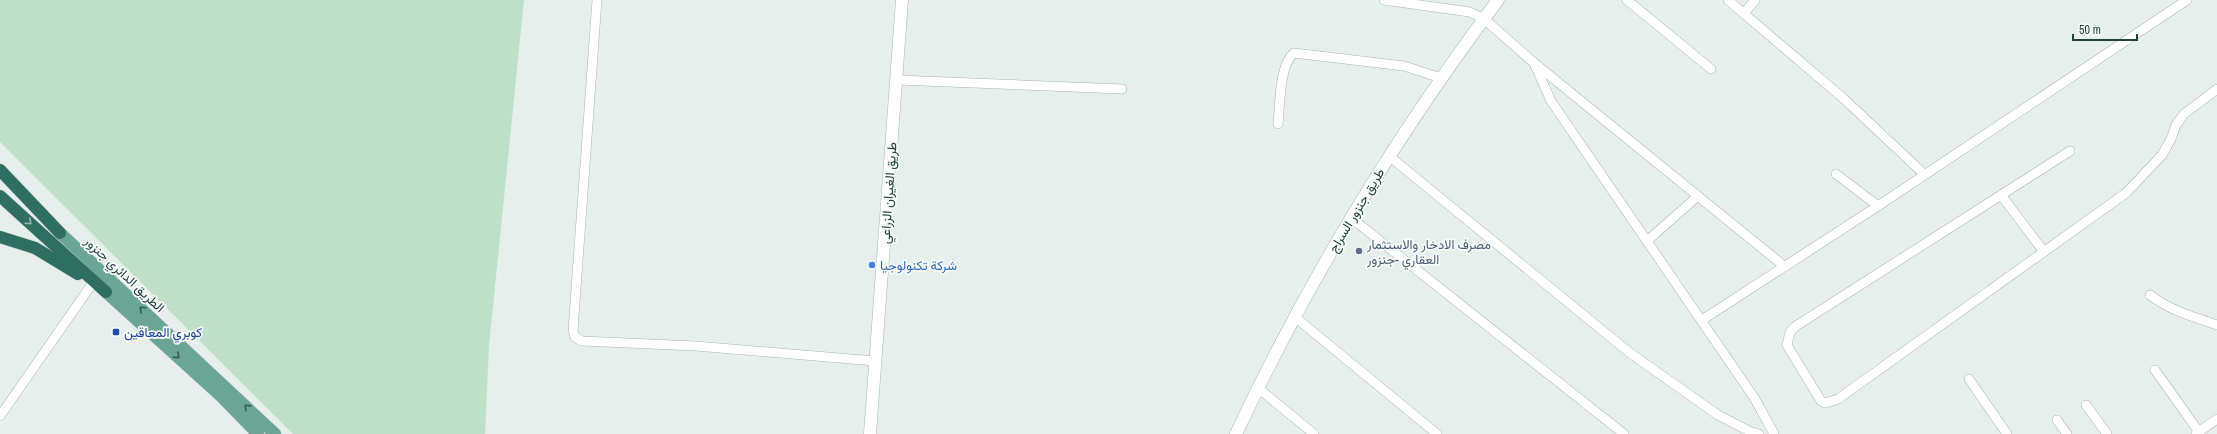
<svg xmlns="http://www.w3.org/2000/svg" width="2217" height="434" viewBox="0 0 2217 434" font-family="'Archivo Narrow',Vazirmatn,sans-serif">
  <rect width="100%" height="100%" fill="#e6efeb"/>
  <polygon fill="#bfe0c8" points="0,0 524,0 489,346 485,434 293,434 0,142"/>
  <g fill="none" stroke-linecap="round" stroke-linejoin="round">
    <defs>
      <g id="street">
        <polyline points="597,0 573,330 575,337 582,341 696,346 875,361"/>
        <polyline points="1384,0 1470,12 1484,19 1533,62 1784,266"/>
        <polyline points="1627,0 1711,69"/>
        <polyline points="1728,0 1843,98 1924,174"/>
        <polyline points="1744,13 1755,0"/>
        <polyline points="1534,63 1551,101 1755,399 1774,434"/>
        <polyline points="897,80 1122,89"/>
        <path d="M 1278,124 C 1280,106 1279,65 1294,53 L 1404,66 L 1441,78"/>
        <polyline points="2070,151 1796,326 1790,332 1787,345 1821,401 1826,403 1838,399 2126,193 2162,155 2171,139 2176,125 2184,114 2217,89"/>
        <polyline points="1389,156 1630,353 1718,415 1751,432 1759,434"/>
        <polyline points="1836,174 1878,206"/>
        <polyline points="2001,195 2044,252"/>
        <polyline points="1350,217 1624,434"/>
        <polyline points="1647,241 1698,196"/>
        <path d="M 2150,295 C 2169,310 2194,317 2217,325"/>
        <polyline points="1295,317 1437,434"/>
        <polyline points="1702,320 1878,206 2187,0"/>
        <polyline points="2155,370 2199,432"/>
        <polyline points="1969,379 2007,434"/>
        <polyline points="1258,388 1314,434"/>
        <polyline points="2086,405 2107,434"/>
        <polyline points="0,416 92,284"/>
        <polyline points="2057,420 2067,434"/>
        <polyline points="2196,434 2217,419"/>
      </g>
      <g id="secondary">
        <polyline points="870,434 902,0"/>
        <path d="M 1236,434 C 1308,280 1396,136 1498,0"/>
      </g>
      <g id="primary">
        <polyline points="60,233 275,434"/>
        <polyline points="106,292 221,396 258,434"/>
      </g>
      <g id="highway">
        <polyline points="0,170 60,233"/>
        <polyline points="0,196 106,292"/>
        <polyline points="0,237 35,248 78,274"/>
      </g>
    </defs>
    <use href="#street" stroke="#a8b8b2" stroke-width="10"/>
    <use href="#secondary" stroke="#a4bbb3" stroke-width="13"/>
    <use href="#primary" stroke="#c2cac8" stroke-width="13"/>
    <use href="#highway" stroke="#c2cac8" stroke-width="13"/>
    <use href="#street" stroke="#fff" stroke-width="9"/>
    <use href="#secondary" stroke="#fff" stroke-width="12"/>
    <use href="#primary" stroke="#6aa596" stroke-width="12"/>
    <use href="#highway" stroke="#2f6f62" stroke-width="12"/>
  </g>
  <defs><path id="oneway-chevron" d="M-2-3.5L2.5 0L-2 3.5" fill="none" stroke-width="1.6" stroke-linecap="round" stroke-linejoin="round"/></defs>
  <use stroke="#93b5ae" href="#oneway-chevron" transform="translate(29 222) rotate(42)"/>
  <g stroke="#365b51">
    <use href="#oneway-chevron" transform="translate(142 309) rotate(-137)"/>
    <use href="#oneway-chevron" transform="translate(177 356) rotate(42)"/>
    <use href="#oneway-chevron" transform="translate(247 407) rotate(-136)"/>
  </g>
  <circle fill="#5c6f8a" stroke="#f7fbf9" stroke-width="1.5" cx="1359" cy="251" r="4"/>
  <circle fill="#3f7fe0" stroke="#f7fbf9" stroke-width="1.5" cx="872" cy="265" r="4"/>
  <rect fill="#1a4fb4" stroke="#f7fbf9" stroke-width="1.5" x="112" y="328" width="8" height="8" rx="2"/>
  <g text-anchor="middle" stroke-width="3.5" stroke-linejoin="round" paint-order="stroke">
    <g font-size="13" fill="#24423a" stroke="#f7fbf9">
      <text transform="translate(888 193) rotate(-86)" y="5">طريق الغيران الزراعي</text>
      <text transform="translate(1356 210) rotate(-59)" y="5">طريق جنزور السراج</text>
      <text transform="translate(125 274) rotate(43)" y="5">الطريق الدائري جنزور</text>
    </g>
    <g font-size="13" fill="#4e5e75" stroke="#f7fbf9" text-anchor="start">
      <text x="1367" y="249">مصرف الادخار والاستثمار<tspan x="1367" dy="15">العقاري -جنزور</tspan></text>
    </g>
    <g font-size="13" fill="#366cbe" stroke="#f7fbf9" text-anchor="start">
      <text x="880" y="270">شركة تكنولوجيا</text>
    </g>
    <g font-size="13" fill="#164399" stroke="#f7fbf9" text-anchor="start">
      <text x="124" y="337">كوبري المعاقين</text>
    </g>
  </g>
  <path d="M2073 34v6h64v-6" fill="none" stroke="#24423a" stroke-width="2"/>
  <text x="2079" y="34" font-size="12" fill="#24423a" stroke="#f7fbf9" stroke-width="3" paint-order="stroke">50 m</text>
</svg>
